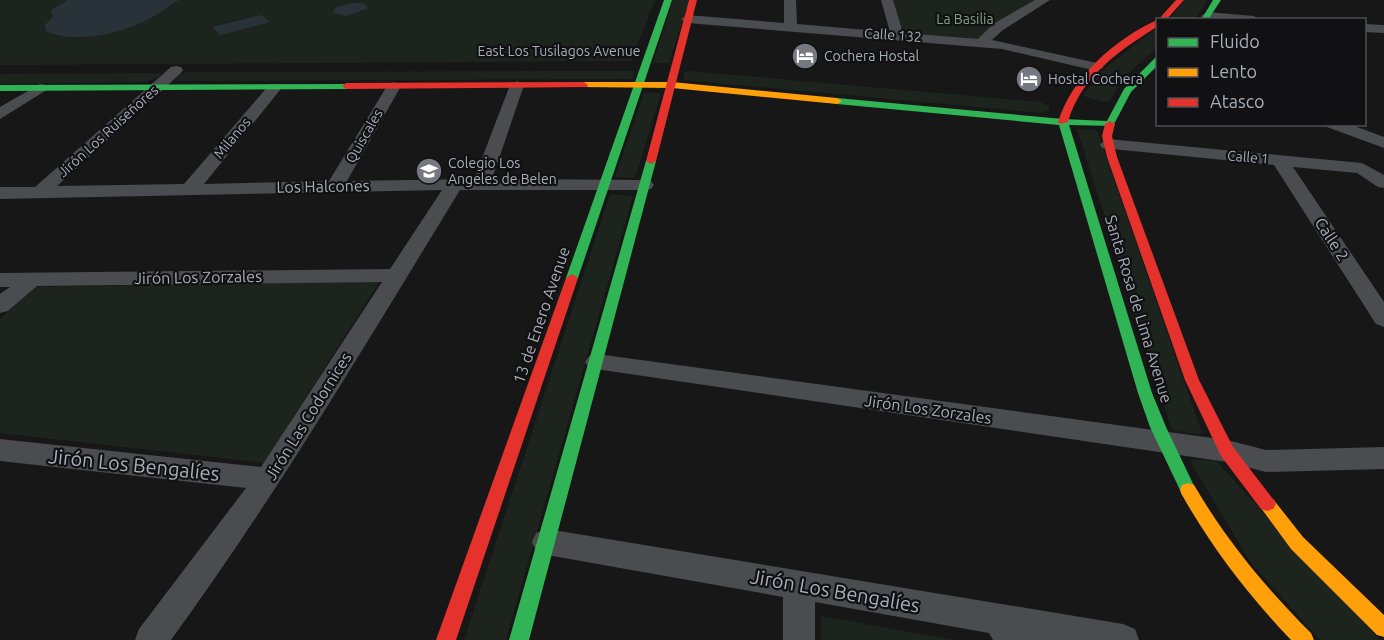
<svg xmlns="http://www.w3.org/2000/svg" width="1384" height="640" viewBox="0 0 1384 640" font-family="Ubuntu,sans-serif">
  <rect width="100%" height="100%" fill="#171717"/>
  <g fill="#1d241e">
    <polygon points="0,0 655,0 631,61 5,65 0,65"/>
    <polygon points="673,0 689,0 669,63 653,63"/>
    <polygon points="892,0 1038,0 992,25 978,40 903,34"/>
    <polygon points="1186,0 1208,0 1195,19 1168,20"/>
    <polygon points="1157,28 1157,48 1127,74 1109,101 1103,102 1083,96 1101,71"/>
    <polygon points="634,71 633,79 174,81 181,74 188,72"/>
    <polygon points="690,71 1040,102 1049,106 1049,111 1041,113 684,80 684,73"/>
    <polygon points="158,73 162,75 147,82 0,84 0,74"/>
    <polygon points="644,93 661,93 635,178 615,177"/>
    <polygon points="1077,129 1095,130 1098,133 1202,433 1197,435 1172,430"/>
    <polygon points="610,194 633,196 506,640 464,640"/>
    <polygon points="380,281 264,463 0,433 0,319 36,287"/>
    <polygon points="1194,459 1216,461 1380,640 1320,640 1251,563 1190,461"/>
    <polygon points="821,616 954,640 821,640"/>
  </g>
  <g fill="#2a3239">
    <path d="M 68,0 L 179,0 C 168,6 159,14 147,20 C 119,34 75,44 46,31 L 45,25 L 53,17 L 51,10 Z"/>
    <polygon points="352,3 363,3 368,8 347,16 333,13 336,7"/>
    <polygon points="261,15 270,22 221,35 212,27"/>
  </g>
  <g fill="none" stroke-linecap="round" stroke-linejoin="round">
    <g fill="#4b4c50" fill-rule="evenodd">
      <polygon points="784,0 796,0 797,24 890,32 881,0 893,0 903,33 978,39 993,24 1035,0 1050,0 1003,30 992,40 1097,63 1104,67 1097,71 1002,49 687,23 681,19 687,15 784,23"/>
      <polygon points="1207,12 1254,16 1260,20 1203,19 1201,16"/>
      <polygon points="1364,24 1384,25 1384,33 1364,32"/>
      <path d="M 176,66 L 181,67 L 183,70 L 181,73 L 57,186 L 184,184 L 270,84 L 280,84 L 282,87 L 280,90 L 204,184 L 329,181 L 387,86 L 394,82 L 401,86 L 347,181 L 474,179 L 510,85 L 517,81 L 524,85 L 492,179 L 645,180 L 651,181 L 654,185 L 651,189 L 645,190 L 460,190 C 367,342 276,496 171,640 L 135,640 L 139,629 L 246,488 L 0,461 L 0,439 L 261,467 L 382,282 L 37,286 L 8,311 L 0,313 L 0,294 L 10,287 L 0,287 L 0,273 L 390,269 L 442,190 L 0,199 L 0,187 L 35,187 L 171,67 Z"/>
      <polygon points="40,84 45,85 47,88 45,91 0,119 0,107"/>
      <polygon points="1325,124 1349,124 1384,137 1384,148 1327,127"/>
      <polygon points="1108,139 1362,163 1384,175 1384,188 1378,187 1357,173 1293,167 1384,302 1384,327 1376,324 1274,165 1102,148 1100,144"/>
      <polygon points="597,354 1227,440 1266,450 1384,447 1384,469 1266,472 1227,462 589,368 585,362 589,356"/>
      <polygon points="547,529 1123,624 1135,629 1139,640 993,640 989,633 815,602 815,640 783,640 783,597 547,555 536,551 532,542 536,533"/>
    </g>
    <g fill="#30b455" fill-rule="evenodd">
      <polygon points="664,0 672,0 578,278 572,282 568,281 566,278"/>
      <polygon points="1213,0 1221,0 1208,20 1201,20"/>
      <polygon points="1155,58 1158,58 1158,65 1131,92 1113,126 1069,125 1152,393 1166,427 1196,490 1194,495 1188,497 1182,495 1180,490 1150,427 1138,393 1059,125 837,104 832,101 837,98 1063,119 1107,121 1124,89"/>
      <polygon points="349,84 350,86 346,89 0,91 0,85"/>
      <polygon points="651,158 656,161 529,640 509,640 646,161"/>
    </g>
    <g fill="#ff9f0a" fill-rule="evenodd">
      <polygon points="584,82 672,82 837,98 842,101 837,104 672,88 581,87 581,83"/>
      <path d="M 1188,483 L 1194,485 C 1226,540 1266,588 1311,633 L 1314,640 L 1291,640 C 1249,596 1212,548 1182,495 L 1180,490 L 1182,485 Z"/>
      <polygon points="1267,497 1273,499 1303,537 1384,615 1384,637 1377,635 1291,549 1258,504 1261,499"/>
    </g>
    <g fill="#e5322d" fill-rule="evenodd">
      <polygon points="689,0 697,0 656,161 651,164 646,161"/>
      <polygon points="1176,0 1184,0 1166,20 1158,20"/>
      <path d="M 1157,20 L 1158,26 C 1119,51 1081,76 1068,122 L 1060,124 L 1058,122 C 1072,77 1115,39 1157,20 Z"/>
      <polygon points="584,82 588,85 587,87 346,89 342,86 346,83"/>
      <polygon points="1110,121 1115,124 1112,136 1117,157 1199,380 1233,447 1273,499 1276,504 1273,509 1267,511 1261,509 1221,456 1185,380 1107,157 1102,136 1105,124"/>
      <polygon points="572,274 578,278 456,640 436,640 566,278"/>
    </g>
  </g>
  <defs>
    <symbol id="hotel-disc" viewBox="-11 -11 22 22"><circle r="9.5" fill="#757880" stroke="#111113"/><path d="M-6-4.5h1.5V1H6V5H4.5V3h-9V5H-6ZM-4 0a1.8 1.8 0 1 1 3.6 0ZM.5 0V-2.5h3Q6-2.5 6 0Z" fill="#fff"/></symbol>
    <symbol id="school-disc" viewBox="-11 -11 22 22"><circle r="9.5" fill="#757880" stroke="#111113"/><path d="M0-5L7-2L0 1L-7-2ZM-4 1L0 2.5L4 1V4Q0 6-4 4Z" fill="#fff"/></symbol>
  </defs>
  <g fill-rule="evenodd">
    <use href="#hotel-disc" x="790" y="41" width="30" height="30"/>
    <use href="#hotel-disc" x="1014" y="64" width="30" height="30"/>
    <use href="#school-disc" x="414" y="156" width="30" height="30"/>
  </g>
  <g text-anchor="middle" stroke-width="4.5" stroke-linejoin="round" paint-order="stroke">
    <g font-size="14" fill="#7fa381" stroke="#111113">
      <text x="965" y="24">La Basilia</text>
    </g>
    <g font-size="14" fill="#a8adb8" stroke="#111113">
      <text transform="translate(893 35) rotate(4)" y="5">Calle 132</text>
      <text x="559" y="56">East Los Tusilagos Avenue</text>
      <text transform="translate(108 131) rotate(-42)" y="5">Jirón Los Ruiseñores</text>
      <text transform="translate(364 136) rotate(-60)" y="5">Quiscales</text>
      <text transform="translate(232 138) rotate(-50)" y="5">Milanos</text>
      <text transform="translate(1248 157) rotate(5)" y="5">Calle 1</text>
    </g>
    <g font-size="14" fill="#a8adb8" stroke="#111113" text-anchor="start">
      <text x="824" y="61">Cochera Hostal</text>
      <text x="1048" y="84">Hostal Cochera</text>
      <text x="448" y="168">Colegio Los<tspan x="448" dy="16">Angeles de Belen</tspan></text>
    </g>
    <g font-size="16" fill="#a8adb8" stroke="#111113">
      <text transform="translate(323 186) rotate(-1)" y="6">Los Halcones</text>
      <text transform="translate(1332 239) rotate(57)" y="6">Calle 2</text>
      <text transform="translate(198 277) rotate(-1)" y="6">Jirón Los Zorzales</text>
      <text transform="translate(1139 309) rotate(73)" y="6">Santa Rosa de Lima Avenue</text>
      <text transform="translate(541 315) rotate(-71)" y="6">13 de Enero Avenue</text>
      <text transform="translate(928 409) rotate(8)" y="6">Jirón Los Zorzales</text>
      <text transform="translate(308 416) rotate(-58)" y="6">Jirón Las Codornices</text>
    </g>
    <g font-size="20" fill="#a8adb8" stroke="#111113">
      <text transform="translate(134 465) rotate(6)" y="7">Jirón Los Bengalíes</text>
      <text transform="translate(835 591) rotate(10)" y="7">Jirón Los Bengalíes</text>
    </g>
  </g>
  <rect x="1156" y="18" width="210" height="108" fill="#111113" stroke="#4d4f55" stroke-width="1.5"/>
  <rect x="1168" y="38" width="30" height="9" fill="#30b455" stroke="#4d4f55" stroke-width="1.5"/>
  <text x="1210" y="48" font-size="18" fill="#a8adb8">Fluido</text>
  <rect x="1168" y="68" width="30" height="9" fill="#ff9f0a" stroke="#4d4f55" stroke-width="1.5"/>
  <text x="1210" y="78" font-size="18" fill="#a8adb8">Lento</text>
  <rect x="1168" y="98" width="30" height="9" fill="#e5322d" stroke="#4d4f55" stroke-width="1.5"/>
  <text x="1210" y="108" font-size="18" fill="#a8adb8">Atasco</text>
</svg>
